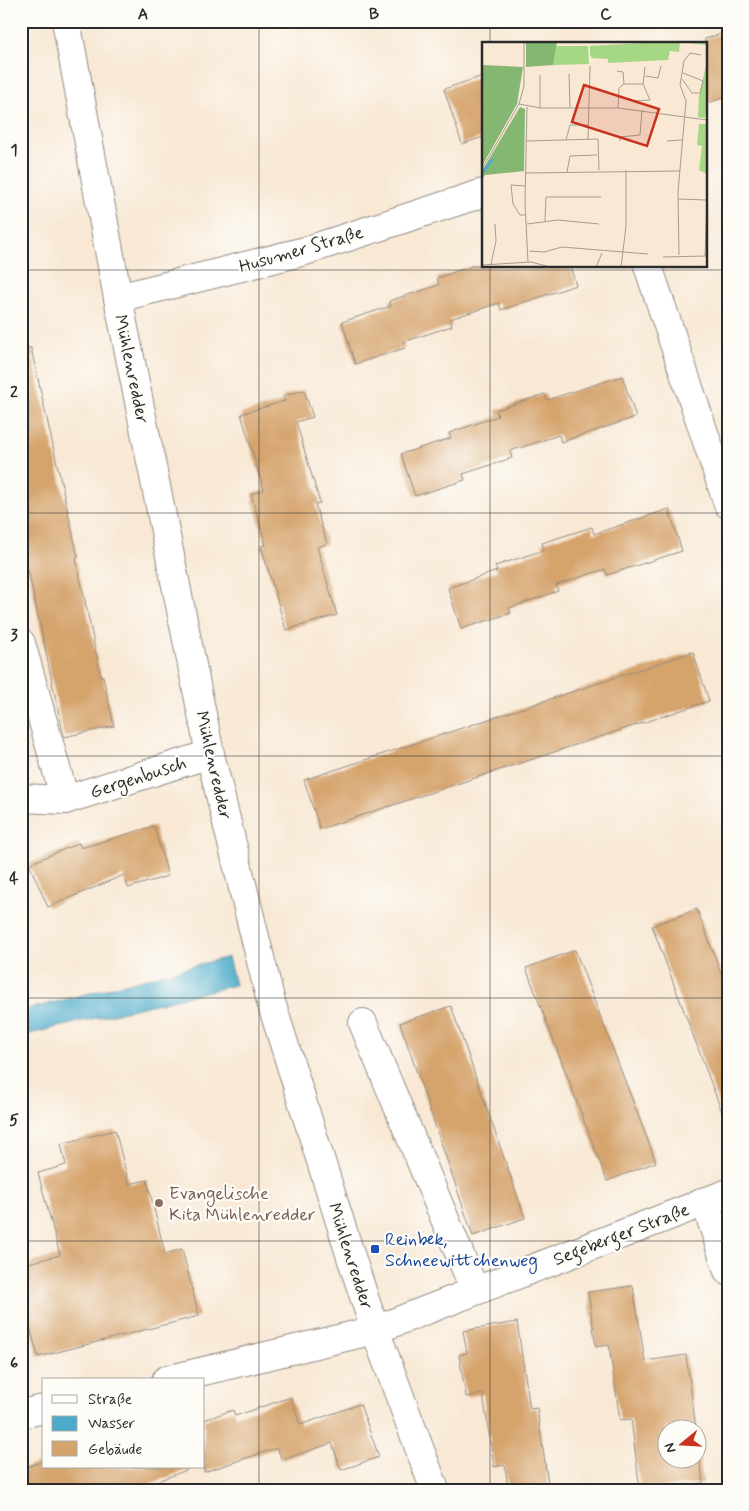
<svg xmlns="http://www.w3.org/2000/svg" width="749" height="1511" viewBox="0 0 749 1511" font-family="Mynerve,sans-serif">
  <rect width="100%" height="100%" fill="#fdfcf7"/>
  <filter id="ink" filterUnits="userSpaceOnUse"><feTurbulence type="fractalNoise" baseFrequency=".02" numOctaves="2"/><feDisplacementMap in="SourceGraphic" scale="10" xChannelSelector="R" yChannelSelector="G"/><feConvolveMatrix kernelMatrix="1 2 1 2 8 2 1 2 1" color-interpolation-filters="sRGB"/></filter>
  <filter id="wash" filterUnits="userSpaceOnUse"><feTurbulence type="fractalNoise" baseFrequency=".0096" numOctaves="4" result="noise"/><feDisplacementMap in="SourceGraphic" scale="20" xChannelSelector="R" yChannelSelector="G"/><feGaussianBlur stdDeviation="1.12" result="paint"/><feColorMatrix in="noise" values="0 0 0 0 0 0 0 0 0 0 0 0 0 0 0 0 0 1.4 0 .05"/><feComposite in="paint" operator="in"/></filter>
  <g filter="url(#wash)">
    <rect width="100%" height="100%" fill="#f8e8d4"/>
    <polygon fill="#4cabcb" stroke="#3c6b7b" points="228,957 235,985 21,1036 21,1011"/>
    <g id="blocks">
      <g fill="#d5a36c">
        <polygon points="728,32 728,96 705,104 705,39"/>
        <polygon points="483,76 483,137 462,144 444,89"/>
        <polygon points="472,266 570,266 576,285 501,310 499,303 450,319 452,326 403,342 405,348 355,364 342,322 391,306 389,301 439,285 437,278"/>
        <polygon points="31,348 78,557 76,558 101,677 103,676 114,726 64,737 21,537 21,349"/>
        <polygon points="622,376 636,417 561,442 559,435 510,451 512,458 463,474 465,480 415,496 401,454 451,438 449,433 498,416 496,410 545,394 547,400"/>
        <polygon points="304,390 313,417 296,422 320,503 315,504 327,544 317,547 337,615 286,630 261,546 266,545 251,494 264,490 241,414 285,401 283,396"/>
        <polygon points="669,509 682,551 607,575 605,569 556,585 558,591 509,608 511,613 461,629 448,588 497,571 495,566 544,550 542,543 592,527 594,534"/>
        <polygon points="693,652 709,701 320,829 304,780"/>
        <polygon points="154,826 168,876 128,888 124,875 48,907 29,864 79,843 81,848"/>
        <polygon points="697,909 728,992 728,1119 725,1120 652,926"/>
        <polygon points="575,950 656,1162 607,1181 526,968"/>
        <polygon points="451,1006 525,1218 473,1236 400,1023"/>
        <polygon points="115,1130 129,1184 147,1180 165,1254 182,1249 199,1316 38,1357 21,1293 21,1265 60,1255 38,1173 66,1165 61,1144"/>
        <polygon points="633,1286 645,1361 686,1355 696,1428 666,1428 666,1458 696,1458 696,1432 703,1483 640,1490 631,1419 620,1420 609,1345 596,1347 588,1292"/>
        <polygon points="517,1322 530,1409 537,1408 549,1490 508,1490 505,1465 494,1467 483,1394 466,1397 459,1355 467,1353 463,1331"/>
        <polygon points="291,1397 300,1425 360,1404 379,1457 341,1470 332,1443 282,1460 277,1448 204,1472 204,1420 233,1410 235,1416"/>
        <polygon points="44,1461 44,1467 187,1467 187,1470 133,1490 25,1490 21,1477 21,1469"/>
      </g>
    </g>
  </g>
  <g filter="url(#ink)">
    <use href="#blocks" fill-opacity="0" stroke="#928a80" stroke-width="1"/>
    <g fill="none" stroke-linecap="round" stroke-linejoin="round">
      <defs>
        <g id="minor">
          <polyline points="66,21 118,298 210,754 255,937 271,1002 351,1257 375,1330 435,1490"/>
          <polyline points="648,266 728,504"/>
          <polyline points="118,298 305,251 483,193"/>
          <polyline points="21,643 65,800"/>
          <polyline points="21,798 65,800 210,754"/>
          <polyline points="363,1023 475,1291"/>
          <polyline points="705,1201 728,1271"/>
          <polyline points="166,1380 375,1330 728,1193"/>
          <polyline points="21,1414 44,1409"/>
        </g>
      </defs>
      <use href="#minor" stroke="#928a80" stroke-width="30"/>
      <use href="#minor" stroke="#fff" stroke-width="28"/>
    </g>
  </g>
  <path fill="none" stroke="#2b2b2b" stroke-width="1" stroke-opacity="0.55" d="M 259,21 L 259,1490M 490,21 L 490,44M 490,266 L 490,1490M 21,270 L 728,270M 21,513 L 728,513M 21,756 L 728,756M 21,998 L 728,998M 21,1241 L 728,1241"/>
  <circle fill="#8d6e63" stroke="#fdfcf7" stroke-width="2" cx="159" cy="1203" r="5"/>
  <rect fill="#1a4fb4" stroke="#fdfcf7" stroke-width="2" x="370" y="1244" width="10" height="10" rx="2.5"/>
  <g text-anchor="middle" stroke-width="4.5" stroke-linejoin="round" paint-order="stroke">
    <g font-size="18" fill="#2b2b2b" stroke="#fdfcf7">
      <text transform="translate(301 249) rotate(-16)" y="6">Husumer Straße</text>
      <text transform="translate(132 369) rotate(78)" y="6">Mühlenredder</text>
      <text transform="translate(214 765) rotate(77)" y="6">Mühlenredder</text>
      <text transform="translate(138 777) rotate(-18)" y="6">Gergenbusch</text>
      <text transform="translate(621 1234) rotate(-21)" y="6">Segeberger Straße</text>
      <text transform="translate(351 1256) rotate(72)" y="6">Mühlenredder</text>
    </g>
    <g font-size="18" fill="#785e54" stroke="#fdfcf7" text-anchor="start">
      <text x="169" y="1199">Evangelische<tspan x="169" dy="21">Kita Mühlenredder</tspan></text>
    </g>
    <g font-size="18" fill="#164399" stroke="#fdfcf7" text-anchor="start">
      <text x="385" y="1245">Reinbek,<tspan x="385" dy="21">Schneewittchenweg</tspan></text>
    </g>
  </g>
  <g transform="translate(482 42)">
    <rect width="225" height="225" fill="#f8e8d4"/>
    <path d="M 177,0 L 225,0 L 225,3 L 198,0 L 197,10 L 188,9 L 186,18 L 126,21 L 126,17 L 110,16 L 108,13 L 108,4 ZM 74,4 L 106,4 L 107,22 L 71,23 ZM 225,19 L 225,62 L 223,76 L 216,75 L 217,54 ZM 217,82 L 225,82 L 224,95 L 220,96 L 225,95 L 225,132 L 217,128 L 220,104 L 215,103 Z" fill="#a6d785"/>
    <path d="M 44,0 L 75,0 L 71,23 L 44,25 ZM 0,23 L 41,25 L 35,62 L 0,124 ZM 38,65 L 43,67 L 42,129 L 3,133 L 0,137 L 0,129 Z" fill="#84b872"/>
    <path fill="none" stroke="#4cabcb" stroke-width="2.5" d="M 0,131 L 11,117"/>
    <path fill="none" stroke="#a69c90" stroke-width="1" d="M 135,29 L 141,30 L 142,42M 87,32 L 88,65M 58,33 L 58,66M 163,34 L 176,36 L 179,24M 200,37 L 210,51 L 218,51 L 221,39 L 201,31M 153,59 L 168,58 L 161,42M 37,62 L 58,66 L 136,66 L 225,78M 45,65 L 43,161 L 46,220M 136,66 L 137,46 L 142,42 L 161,42 L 163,25M 84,98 L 88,83 L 106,83M 106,98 L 108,24M 45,99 L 116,97 L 117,128M 138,99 L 138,95 L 158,93 L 160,68M 185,99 L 200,98M 0,127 L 37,62 L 42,44 L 42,0M 85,130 L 88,114 L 115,113M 44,131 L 198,129M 196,157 L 224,158M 43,173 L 38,173 L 31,162 L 29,143 L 43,144M 63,179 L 64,155 L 119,155M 45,182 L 76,178 L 117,182M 47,209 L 62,210 L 80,205 L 166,212M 197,213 L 196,150 L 204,59 L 198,43 L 202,19 L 208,11 L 219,13M 223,214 L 225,158M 181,215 L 224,214M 9,222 L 14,199 L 13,182M 0,223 L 49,220 L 68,225M 114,225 L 120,211M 139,225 L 144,184 L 144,128"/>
    <path fill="#c8321e" fill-opacity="0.15" stroke="#c8321e" stroke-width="2.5" d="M 102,43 L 177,67 L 165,104 L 90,80 Z"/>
    <rect width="225" height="225" fill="none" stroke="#2b2b2b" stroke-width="2.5"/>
  </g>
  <rect width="749" height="1511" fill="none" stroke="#fdfcf7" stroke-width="55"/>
  <rect x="42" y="1378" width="162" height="90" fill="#fdfcf7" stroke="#a9a8a5"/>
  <rect x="52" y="1395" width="25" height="8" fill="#ffffff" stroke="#a9a8a5"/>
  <text x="88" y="1404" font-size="15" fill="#2b2b2b">Straße</text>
  <rect x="52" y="1416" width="25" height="15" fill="#4cabcb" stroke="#a9a8a5"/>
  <text x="88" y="1428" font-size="15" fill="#2b2b2b">Wasser</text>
  <rect x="52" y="1441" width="25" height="15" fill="#d5a36c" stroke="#a9a8a5"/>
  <text x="88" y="1454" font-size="15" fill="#2b2b2b">Gebäude</text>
  <g transform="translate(682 1444) rotate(252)"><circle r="24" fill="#fdfcf7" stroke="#a9a8a5"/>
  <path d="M0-4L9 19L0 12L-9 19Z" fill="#c8321e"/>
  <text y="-8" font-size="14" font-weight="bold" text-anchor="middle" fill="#2b2b2b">N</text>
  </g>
  <rect x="28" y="28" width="694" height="1456" fill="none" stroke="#2b2b2b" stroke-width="2"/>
  <g font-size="16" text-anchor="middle" font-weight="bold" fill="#2b2b2b">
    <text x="143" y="19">A</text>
    <text x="374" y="19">B</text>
    <text x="606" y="19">C</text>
    <text x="14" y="155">1</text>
    <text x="14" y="397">2</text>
    <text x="14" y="640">3</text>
    <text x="14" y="883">4</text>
    <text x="14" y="1125">5</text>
    <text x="14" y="1368">6</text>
  </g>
</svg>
